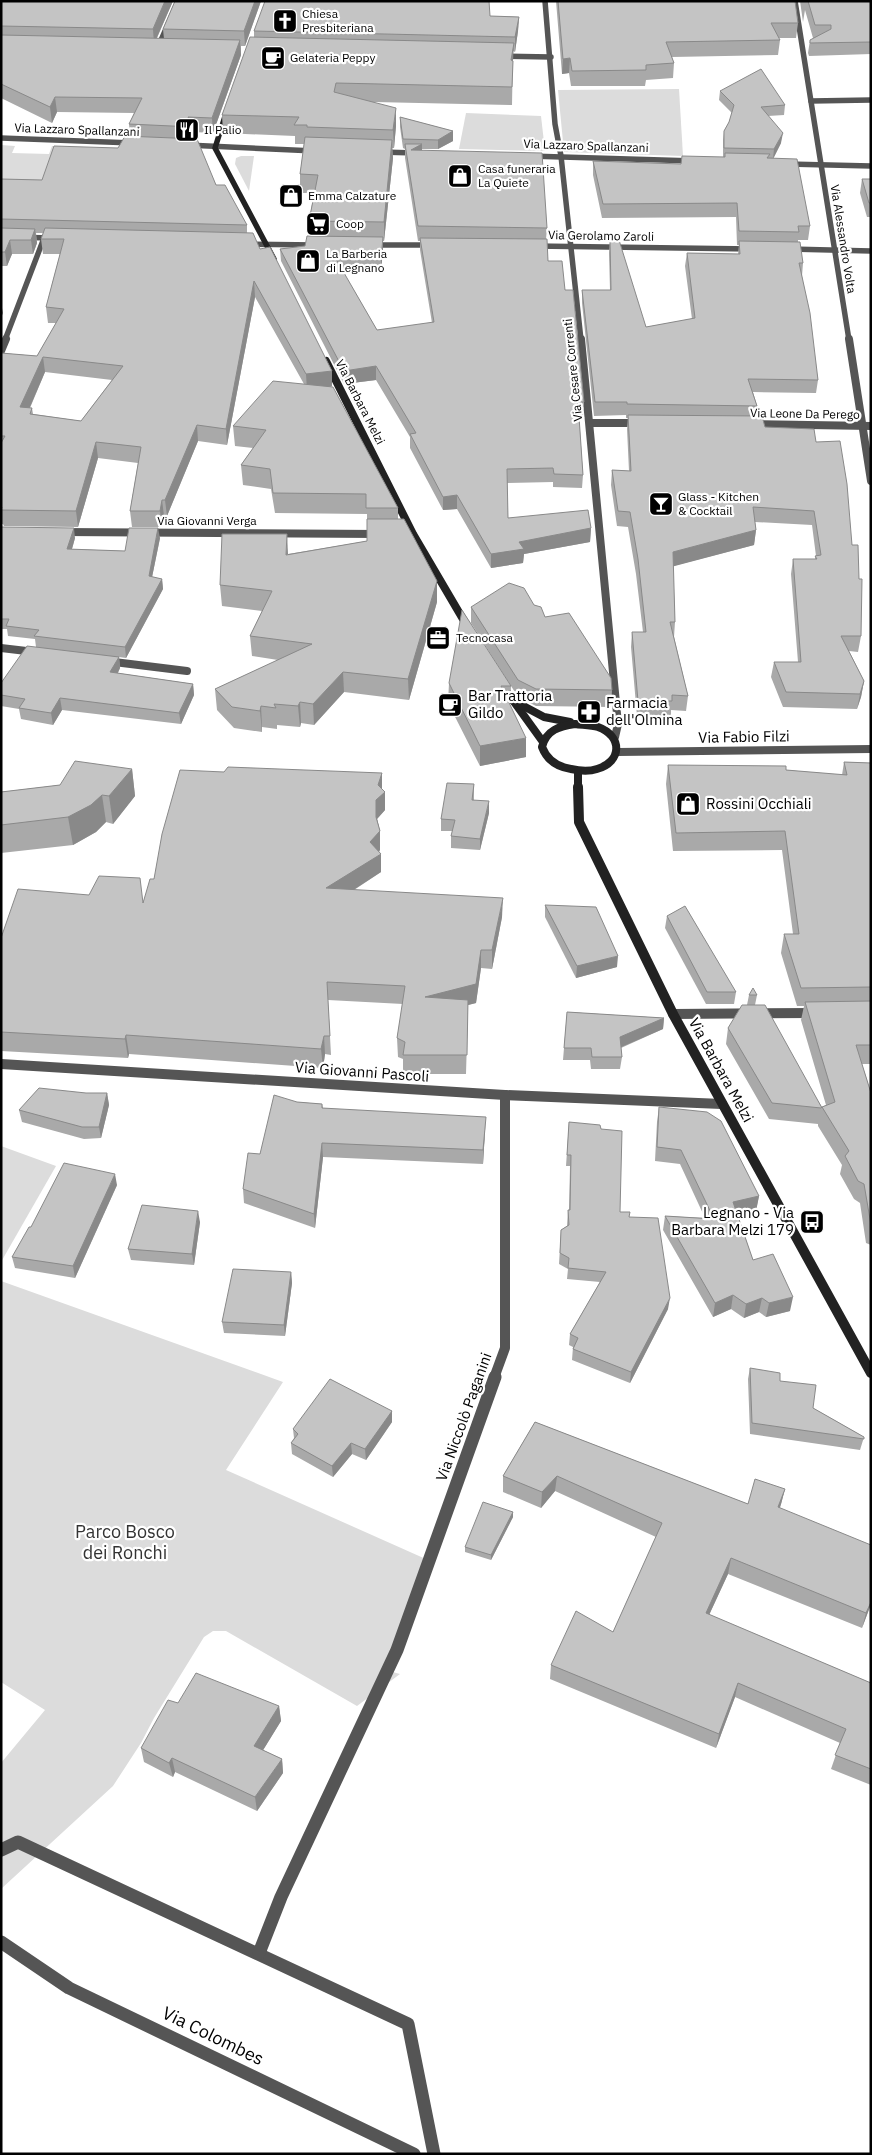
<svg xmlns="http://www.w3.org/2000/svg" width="872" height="2155" viewBox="0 0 872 2155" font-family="'IBM Plex Sans',sans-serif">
  <rect width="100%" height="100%" fill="#fff"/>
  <g fill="#dcdcdc">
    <polygon points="679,89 683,156 564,152 558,90"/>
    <polygon points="466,113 541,116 545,151 459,149"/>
    <polygon points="1,145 15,146 12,153 49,154 52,146 61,146 41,192 1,191"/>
    <polygon points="241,156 254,156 249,191 235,164 236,158"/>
    <polygon points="1,1146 56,1166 1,1262"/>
    <polygon points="1,1281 283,1382 226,1470 428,1560 389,1671 400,1674 357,1706 226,1631 213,1631 204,1637 154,1718 141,1743 113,1786 1,1889 1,1763 45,1710 1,1682"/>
  </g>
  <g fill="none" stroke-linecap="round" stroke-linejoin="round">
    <g stroke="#555" stroke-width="5.5">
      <polyline points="545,1 555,124 561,156 581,340"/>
      <polyline points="795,1 849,340"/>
      <polyline points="158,47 178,1"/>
      <polyline points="500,56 551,57"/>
      <polyline points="811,101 871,100"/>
      <polyline points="1,138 133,143"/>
      <polyline points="187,145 315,151"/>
      <polyline points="379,152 417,153"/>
      <polyline points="529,156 695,161"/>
      <polyline points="787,164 871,166"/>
      <polyline points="1,237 55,238"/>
      <polyline points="244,244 317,245"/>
      <polyline points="369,245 432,245"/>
      <polyline points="534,246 752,249"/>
      <polyline points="789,249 871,251"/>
      <polyline points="5,340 44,238"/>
    </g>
    <g stroke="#555" stroke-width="8">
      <polyline points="581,339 618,724 615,737"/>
      <polyline points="849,339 871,481"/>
      <polyline points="1,351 6,339"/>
      <polyline points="590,423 639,423"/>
      <polyline points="751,424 871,426"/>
      <polyline points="62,532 380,534"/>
      <polyline points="1,648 35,652"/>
      <polyline points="106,661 187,671"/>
      <polyline points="618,752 871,749"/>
    </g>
    <g stroke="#555" stroke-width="10">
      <polyline points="673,1014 814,1013"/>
      <polyline points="1,1064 505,1095 722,1104"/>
      <polyline points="494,1378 505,1348 505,1095"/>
    </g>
    <g stroke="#555" stroke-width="13">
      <polyline points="1,1850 18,1842 408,2024 434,2154"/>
      <polyline points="1,1942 69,1988 414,2154"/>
      <polyline points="259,1953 281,1897 397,1650 495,1377"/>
    </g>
    <polyline stroke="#222" stroke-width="5.5" points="227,110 215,148 274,259"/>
    <g stroke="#222" stroke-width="8">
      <polyline points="326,361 413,534 467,626"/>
      <polyline points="504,688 543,742"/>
      <polyline points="512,700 544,717 570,722"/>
      <path d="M 575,724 C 582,725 591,725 598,727 C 623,736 622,762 597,769 C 588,772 580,771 571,769 C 557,767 547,760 542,747 C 546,730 560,726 575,724 Z"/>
      <polyline points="578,771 578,788"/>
    </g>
    <polyline stroke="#222" stroke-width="10" points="578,787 579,822 673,1014 871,1373"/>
  </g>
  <g fill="#a9a9a9" fill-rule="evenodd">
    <path d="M 1,1 L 173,1 L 157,38 L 164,39 L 163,29 L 261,1 L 245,46 L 241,46 L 241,55 L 213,133 L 193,132 L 194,139 L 216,185 L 247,225 L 247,233 L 260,249 L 332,371 L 332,386 L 331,386 L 398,508 L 398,519 L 437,581 L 437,602 L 409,700 L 344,692 L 314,725 L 301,723 L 300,727 L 277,725 L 277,729 L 262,727 L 262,732 L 234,728 L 217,710 L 215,689 L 278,660 L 252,656 L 250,636 L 262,611 L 222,606 L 220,585 L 288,554 L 367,541 L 367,514 L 275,513 L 271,489 L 243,485 L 241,465 L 253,448 L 235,446 L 233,426 L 304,384 L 255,297 L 227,445 L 198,441 L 167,516 L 164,516 L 162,527 L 132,527 L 130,511 L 138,463 L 98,458 L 78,527 L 4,526 L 3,524 L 1,524 L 1,353 L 37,356 L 56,323 L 48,323 L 46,307 L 60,254 L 43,254 L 41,239 L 43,233 L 36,233 L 37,243 L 33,254 L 12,254 L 7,266 L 1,266 L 1,179 L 42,180 L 118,148 L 130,136 L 129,124 L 134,113 L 57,112 L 52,123 L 1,98 ZM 45,372 L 112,380 L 81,421 L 33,414 L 32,408 L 30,408 Z"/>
    <polygon points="556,1 795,1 798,23 796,38 778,38 780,40 778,55 672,57 674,63 673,78 646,80 645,86 571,86 569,73 562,74"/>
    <polygon points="800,1 871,1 871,54 809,56 808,53 810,40 815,38 813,38 805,10 803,22"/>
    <polygon points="490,16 519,17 518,31 515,52 513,51 512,105 374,102 396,126 394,148 392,148 393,158 384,241 383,241 383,250 381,271 343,272 377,330 432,323 420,250 420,241 418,241 405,158 405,149 403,148 400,127 400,117 453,131 453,141 438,149 422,149 422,150 547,228 546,239 548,261 565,290 584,402 583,416 579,416 583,475 582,488 553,487 553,482 507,483 508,518 591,528 590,542 524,554 523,563 491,568 457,509 443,510 410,448 410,437 376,380 344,384 281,261 280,249 305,246 309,236 309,221 314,193 300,193 300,174 304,144 295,144 295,136 223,133 222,115 254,37 254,31"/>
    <polygon points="720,91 785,105 784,115 768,116 781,143 773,159 810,226 808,240 798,240 798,242 803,263 802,276 818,380 816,393 753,392 757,406 756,416 765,427 816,442 852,545 859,579 861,636 858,652 849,651 864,681 861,697 857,709 783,707 771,677 774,662 798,662 791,574 793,559 815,559 815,556 816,556 812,525 755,522 756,530 754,545 673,566 675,622 674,637 688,696 686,711 671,710 671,716 637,716 631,647 632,632 643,632 636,574 628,527 617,526 611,485 612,470 629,471 627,429 628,418 626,418 626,415 594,416 582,303 582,290 610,290 609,253 610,240 646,327 692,319 685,266 687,253 738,254 739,245 737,245 736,217 602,218 593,175 593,161 681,164 723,157 723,140 724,131 729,122 732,113 719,100"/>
    <polygon points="862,179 871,179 871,217 867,217 860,193"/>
    <polygon points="1,527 75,538 72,549 125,551 160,538 152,577 162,579 163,589 126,658 119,657 120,668 118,673 193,684 194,695 181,724 62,710 53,725 21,719 19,709 1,706 1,683 36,647 35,639 8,636 7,629 1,629"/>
    <polygon points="534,605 612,690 611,707 536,706 518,697 471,623 471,607"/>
    <polygon points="449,683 511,686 510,706 526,757 480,766 448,703"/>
    <polygon points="844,762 871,763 871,1064 862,1064 871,1093 871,1245 866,1243 860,1203 854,1199 840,1174 842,1165 818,1126 818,1124 769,1119 726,1044 728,1028 747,1005 749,995 757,995 755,1005 822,1107 826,1105 801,1020 804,1006 797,1006 781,953 784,934 793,934 782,850 673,851 666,784 668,765 786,770 842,775"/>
    <polygon points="132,769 135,796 113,824 106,822 96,832 73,845 1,853 1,792 60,785"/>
    <polygon points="224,772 382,773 382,789 385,792 385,810 377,819 380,831 380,850 379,852 381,872 354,890 502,917 492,969 481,968 476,1003 468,1005 466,1074 403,1074 403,1059 398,1057 397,1038 403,1004 328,1000 331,1055 325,1054 323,1068 129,1054 128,1058 1,1051 1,938 143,902 154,879"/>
    <polygon points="474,784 474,800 489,813 480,850 451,848 451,836 453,831 441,831 441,819"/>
    <polygon points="545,905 617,967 576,978 545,917"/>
    <polygon points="667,916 736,992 734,1004 706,1004 665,928"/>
    <polygon points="567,1012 664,1018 663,1029 621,1048 622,1057 620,1069 591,1069 590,1060 563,1060"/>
    <polygon points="86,1093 107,1093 109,1105 101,1138 84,1139 22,1122 19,1110"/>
    <polygon points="297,1102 322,1104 323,1108 485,1131 483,1164 323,1157 315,1228 244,1203 243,1189 260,1154"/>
    <polygon points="659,1107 759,1196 756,1211 737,1215 753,1260 790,1311 766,1317 759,1312 744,1318 731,1309 713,1317 663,1230 665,1216 705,1218 680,1164 655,1161 657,1122"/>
    <polygon points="569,1122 601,1129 620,1212 629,1217 668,1309 630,1383 572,1360 573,1347 569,1345 570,1334 600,1282 567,1279 568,1269 559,1264 561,1230 567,1226 568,1210 569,1210 570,1166 566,1166"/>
    <polygon points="117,1185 75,1278 15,1268 12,1257 31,1227"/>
    <polygon points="200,1222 194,1265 131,1260 128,1249"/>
    <polygon points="291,1272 292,1283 285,1336 224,1333 222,1322"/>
    <polygon points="750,1368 780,1381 813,1408 864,1437 860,1450 750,1434 748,1379"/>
    <polygon points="392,1411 392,1422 366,1460 352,1454 333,1477 292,1454 291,1443 294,1438 293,1429"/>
    <polygon points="535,1422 748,1504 785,1489 780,1508 871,1604 862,1628 728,1574 709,1615 871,1683 871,1785 831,1769 840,1743 735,1697 716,1748 550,1679 551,1665 613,1632 656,1537 555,1491 541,1508 503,1492 503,1476"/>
    <polygon points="513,1512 513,1517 491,1560 465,1552 465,1547"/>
    <polygon points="178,1703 279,1706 281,1721 263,1750 282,1759 283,1773 257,1811 175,1772 173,1777 144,1762 141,1748"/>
  </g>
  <g fill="#898989">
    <polygon points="165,1 173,1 154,44 153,29"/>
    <polygon points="255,1 261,1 245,46 244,31"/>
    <polygon points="519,17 518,31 515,52 515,37"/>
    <polygon points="240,40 241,55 213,133 212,118"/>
    <polygon points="514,43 513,61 511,60"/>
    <polygon points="570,58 569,73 562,74 563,59"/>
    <polygon points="55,97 57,112 52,123 50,107"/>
    <polygon points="396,108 396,126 394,148 393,130"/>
    <polygon points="453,131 453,141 438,149 438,140"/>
    <polygon points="783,133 781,143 773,159 774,149"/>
    <polygon points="392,140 393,158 384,241 384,222"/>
    <polygon points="422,144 422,158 411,150"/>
    <polygon points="35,229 37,243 33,254 31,240"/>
    <polygon points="383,237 383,250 381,271 381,259"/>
    <polygon points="10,240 12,254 7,266 5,252"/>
    <polygon points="254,281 255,297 227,445 226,429"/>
    <polygon points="1,303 3,313 1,318"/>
    <polygon points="43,357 45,372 23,423 20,407"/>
    <polygon points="376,366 376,380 344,384 344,371"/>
    <polygon points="332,371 332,386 307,390 306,374"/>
    <polygon points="197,425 198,441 167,516 165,500"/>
    <polygon points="96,442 98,458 78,527 76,511"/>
    <polygon points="457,495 457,509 443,510 443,497"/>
    <polygon points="162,500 164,516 162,527 160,511"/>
    <polygon points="74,528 75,538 69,559 67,549"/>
    <polygon points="158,528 160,538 150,587 149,576"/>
    <polygon points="591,528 590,542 524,554 523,563 491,568 491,554 519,542"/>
    <polygon points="756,530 754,545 671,567 673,552"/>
    <polygon points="287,534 288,554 286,555"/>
    <polygon points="162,579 163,589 126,658 125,647"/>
    <polygon points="437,581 437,602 409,700 408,679"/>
    <polygon points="119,657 120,668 112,684 110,672"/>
    <polygon points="343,672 344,692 314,725 313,704"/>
    <polygon points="864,681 861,697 857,709 860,694"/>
    <polygon points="193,684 194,695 181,724 179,713"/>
    <polygon points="60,698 62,710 53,725 51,713"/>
    <polygon points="300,702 301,723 300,727 298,706"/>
    <polygon points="261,706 262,727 262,732 260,711"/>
    <polygon points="526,738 526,757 480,766 480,746"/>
    <polygon points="132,769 135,796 113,824 109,796"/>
    <polygon points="382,773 382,792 385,792 385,810 377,819 380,831 380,850 371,860 381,854 381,872 327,907 326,888 370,842 378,785"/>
    <polygon points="102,795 106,822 96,832 73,845 68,817"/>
    <polygon points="489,801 489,813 480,850 480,839"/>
    <polygon points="503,898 502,917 492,969 492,950"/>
    <polygon points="481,950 481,968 476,1003 468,1005 466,1074 468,1005 425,997"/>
    <polygon points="618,956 617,967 576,978 577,966"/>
    <polygon points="664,1018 663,1029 619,1048 620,1037"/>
    <polygon points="126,1035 129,1054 128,1058 125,1039"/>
    <polygon points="324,1036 325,1054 323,1068 321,1049"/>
    <polygon points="107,1093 109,1105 101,1138 99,1127"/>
    <polygon points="486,1117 485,1131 483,1164 483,1150"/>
    <polygon points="322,1143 323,1157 315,1228 314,1214"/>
    <polygon points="115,1174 117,1185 75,1278 73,1266"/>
    <polygon points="759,1196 756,1211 730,1216 733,1202"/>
    <polygon points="198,1211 200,1222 194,1265 192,1254"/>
    <polygon points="291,1272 292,1283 285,1336 284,1325"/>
    <polygon points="733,1295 731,1309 713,1317 715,1303"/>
    <polygon points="793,1297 790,1311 766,1317 769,1303"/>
    <polygon points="670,1298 668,1309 630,1383 631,1372"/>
    <polygon points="762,1298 759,1312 744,1318 746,1304"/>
    <polygon points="392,1411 392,1422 366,1460 365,1449"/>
    <polygon points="351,1443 352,1454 333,1477 332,1466"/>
    <polygon points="557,1476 555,1491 541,1508 542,1492"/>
    <polygon points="785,1489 781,1504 774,1522 778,1507"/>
    <polygon points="513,1512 513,1517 491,1560 491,1555"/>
    <polygon points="731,1558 728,1574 703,1628 706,1613"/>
    <polygon points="871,1602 871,1604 862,1628 866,1613"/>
    <polygon points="738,1683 735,1697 716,1748 719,1734"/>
    <polygon points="279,1706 281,1721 257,1760 254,1746"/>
    <polygon points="172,1758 175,1772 173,1777 169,1763"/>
    <polygon points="282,1759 283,1773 257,1811 255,1797"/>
  </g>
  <g fill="#c4c4c4" stroke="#898989" fill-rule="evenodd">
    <polygon points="1,1 165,1 153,29 1,26"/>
    <polygon points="175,1 255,1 244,31 163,29"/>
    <polygon points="265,1 489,1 490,16 519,17 515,37 254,31"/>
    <polygon points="558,1 795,1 798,23 771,23 780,40 666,42 674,63 646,65 646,70 572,71 570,58 563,59"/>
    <polygon points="808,1 871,1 871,42 810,43 810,40 831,29 831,25 815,25"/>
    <polygon points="1,35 240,40 212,118 188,117 193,127 129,124 142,98 55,97 50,107 1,84"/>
    <polygon points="250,37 514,43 511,60 513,61 512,87 336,83 334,92 396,108 393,130 307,127 307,125 294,125 299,117 222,115"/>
    <polygon points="761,69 785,105 761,107 783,133 774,149 724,148 724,131 729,122 734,105 720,91"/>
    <polygon points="400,117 453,131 438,140 403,139"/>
    <polygon points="125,136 197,139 216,185 225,185 247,225 1,219 1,179 42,180 54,146 118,148"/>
    <polygon points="305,137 392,140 384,222 309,221 318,175 300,174"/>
    <polygon points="405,144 422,144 411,150 542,153 547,228 418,226"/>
    <polygon points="725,153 770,154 767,158 797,159 810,226 798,226 799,232 739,231 737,203 603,204 593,161 681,164 682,156 725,157"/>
    <polygon points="862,179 871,179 871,203 869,203"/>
    <polygon points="1,228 35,229 31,240 10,240 5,252 1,252"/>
    <path d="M 45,228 L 253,233 L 260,249 L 270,247 L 332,371 L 306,374 L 254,281 L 226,429 L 197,425 L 165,500 L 162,500 L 160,511 L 130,511 L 141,447 L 96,442 L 76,511 L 1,510 L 2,507 L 1,507 L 1,443 L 5,436 L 1,436 L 1,353 L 37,356 L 64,309 L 46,307 L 64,239 L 41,239 ZM 43,357 L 123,366 L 81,421 L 30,414 L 32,408 L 20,407 Z"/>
    <polygon points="307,236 383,237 381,259 336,259 377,330 434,322 420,238 547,239 548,261 562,261 565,290 573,290 584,402 578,402 583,475 554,474 553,468 507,469 508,518 588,510 591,528 519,542 524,549 491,554 457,495 443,497 410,434 416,433 376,366 344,371 280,249 305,246"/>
    <polygon points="610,240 619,240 646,327 695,318 687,253 740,254 739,241 800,242 803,263 799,263 810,313 818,380 748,379 757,406 627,404 627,402 595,402 582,290 611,290"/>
    <polygon points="273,381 333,387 398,508 366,508 366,494 273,493 270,469 241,465 266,430 233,426"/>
    <polygon points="628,415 762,416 765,427 814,429 816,442 840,441 847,484 852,545 858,545 859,579 862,579 861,636 841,636 864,681 860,694 786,692 774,662 801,662 793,559 817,559 815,556 821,555 814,511 753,507 756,530 673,552 675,622 670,622 688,696 672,695 672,701 638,701 632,632 646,632 638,559 630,512 618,511 612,470 631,471"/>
    <polygon points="367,519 404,519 437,581 408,679 343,672 313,704 300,702 298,706 274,704 276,708 261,706 260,711 232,707 215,689 312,644 250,636 272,591 220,585 222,534 287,534 286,555 367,541"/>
    <polygon points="1,527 74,528 67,549 125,551 129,528 158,528 149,576 162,579 125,647 34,636 39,630 6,626 9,619 1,619"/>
    <polygon points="509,583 524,588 534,605 541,607 545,617 569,613 611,678 612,690 536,689 518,680 471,607"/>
    <polygon points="462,610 511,686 501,686 526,738 480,746 449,683"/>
    <polygon points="27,646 119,657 110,672 193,684 179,713 60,698 51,713 19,708 25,699 1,695 1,683"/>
    <polygon points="75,761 132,769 109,796 102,795 91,805 68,817 1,825 1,792 60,785"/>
    <polygon points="844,762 871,763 871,987 801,988 784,934 799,934 785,831 676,833 668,765 786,766 786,770 847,775"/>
    <polygon points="228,767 382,773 378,785 385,792 376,800 376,817 380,831 370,842 381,854 326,888 503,898 492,950 481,950 476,984 425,997 468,1000 467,1055 403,1055 405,1042 397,1038 405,986 327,982 330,1036 324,1036 321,1049 126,1035 125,1039 1,1032 1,938 18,889 89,895 99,876 140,878 143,903 150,879 154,879 162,834 180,770 224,772"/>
    <polygon points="447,783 474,784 472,800 489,801 480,839 451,836 455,820 441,819"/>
    <polygon points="545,905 596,907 618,956 577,966"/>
    <polygon points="685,906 736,992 707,992 667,916"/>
    <polygon points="753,988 757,995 749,995"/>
    <polygon points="871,1001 871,1045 856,1045 871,1093 871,1225 864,1184 858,1181 845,1156 849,1151 822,1107 835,1102 805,1002"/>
    <polygon points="742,1005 765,1005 822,1108 822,1107 821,1108 772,1103 728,1028"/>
    <polygon points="567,1012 664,1018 620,1037 622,1057 592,1057 591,1048 564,1048"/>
    <polygon points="39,1088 86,1093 107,1093 99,1127 82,1127 19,1110"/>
    <polygon points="274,1095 297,1102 322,1104 322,1108 486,1117 483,1150 322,1143 314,1214 243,1189 248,1153 260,1154"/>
    <polygon points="659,1107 707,1112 721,1121 759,1196 733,1202 753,1260 773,1254 793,1297 769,1303 762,1298 746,1304 733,1295 715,1303 665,1216 714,1219 681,1150 657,1147"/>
    <polygon points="569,1122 600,1125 601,1129 622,1131 620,1212 630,1212 629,1217 658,1218 670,1298 631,1372 573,1349 578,1338 570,1334 606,1272 568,1268 569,1258 560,1253 561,1230 569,1225 568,1210 570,1210 571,1155 567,1155"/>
    <polygon points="64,1163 115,1174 73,1266 12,1257 29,1227 31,1227"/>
    <polygon points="142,1205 198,1211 192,1254 128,1249"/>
    <polygon points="233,1269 291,1272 284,1325 222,1322"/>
    <polygon points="750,1368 780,1373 780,1381 816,1385 813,1408 864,1437 864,1439 752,1423"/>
    <polygon points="330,1379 392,1411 365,1449 351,1443 332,1466 291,1443 298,1434 293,1429"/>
    <polygon points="535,1422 748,1504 755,1479 785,1489 778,1507 871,1545 871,1602 866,1613 731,1558 706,1613 871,1683 871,1769 835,1755 846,1729 738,1683 719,1734 551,1665 576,1611 613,1632 662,1523 557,1476 542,1492 503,1476"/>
    <polygon points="483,1502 513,1512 491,1555 465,1547"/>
    <polygon points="196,1673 279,1706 254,1746 282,1759 255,1797 172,1758 169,1763 141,1748 168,1700 178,1703"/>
  </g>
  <defs>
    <symbol id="church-square" viewBox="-11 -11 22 22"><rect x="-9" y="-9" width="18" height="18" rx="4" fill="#000" stroke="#fff"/><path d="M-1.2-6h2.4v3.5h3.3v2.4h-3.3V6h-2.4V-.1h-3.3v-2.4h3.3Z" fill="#fff"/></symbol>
    <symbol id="cafe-square" viewBox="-11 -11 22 22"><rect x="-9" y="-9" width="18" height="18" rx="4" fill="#000" stroke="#fff"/><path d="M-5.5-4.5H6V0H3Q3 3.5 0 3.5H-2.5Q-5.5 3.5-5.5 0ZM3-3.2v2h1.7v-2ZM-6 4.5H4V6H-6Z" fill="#fff"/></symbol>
    <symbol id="restaurant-square" viewBox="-11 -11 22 22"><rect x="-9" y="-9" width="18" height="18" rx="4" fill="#000" stroke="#fff"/><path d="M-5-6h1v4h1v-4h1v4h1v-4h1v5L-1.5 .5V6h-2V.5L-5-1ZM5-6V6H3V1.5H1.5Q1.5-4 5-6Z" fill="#fff"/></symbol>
    <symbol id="shop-square" viewBox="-11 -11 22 22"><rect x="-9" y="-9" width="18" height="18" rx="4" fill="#000" stroke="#fff"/><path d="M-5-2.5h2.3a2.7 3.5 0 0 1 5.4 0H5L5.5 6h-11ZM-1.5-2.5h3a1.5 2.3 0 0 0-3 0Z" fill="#fff"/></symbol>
    <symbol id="supermarket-square" viewBox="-11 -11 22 22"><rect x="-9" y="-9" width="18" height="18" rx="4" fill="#000" stroke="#fff"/><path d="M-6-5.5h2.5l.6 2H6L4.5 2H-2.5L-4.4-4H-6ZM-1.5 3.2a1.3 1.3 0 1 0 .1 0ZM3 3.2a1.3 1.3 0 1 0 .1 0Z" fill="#fff"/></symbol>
    <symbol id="bar-square" viewBox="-11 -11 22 22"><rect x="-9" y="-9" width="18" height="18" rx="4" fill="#000" stroke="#fff"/><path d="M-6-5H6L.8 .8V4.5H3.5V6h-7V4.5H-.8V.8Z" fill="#fff"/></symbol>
    <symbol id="office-square" viewBox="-11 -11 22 22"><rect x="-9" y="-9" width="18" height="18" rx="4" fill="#000" stroke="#fff"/><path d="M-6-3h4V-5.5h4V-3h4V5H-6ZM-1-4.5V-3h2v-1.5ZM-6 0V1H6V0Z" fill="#fff"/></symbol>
    <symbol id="pharmacy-square" viewBox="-11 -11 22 22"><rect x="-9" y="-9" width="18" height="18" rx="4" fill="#000" stroke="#fff"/><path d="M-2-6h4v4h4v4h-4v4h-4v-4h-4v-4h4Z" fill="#fff"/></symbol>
    <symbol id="bus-square" viewBox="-11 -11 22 22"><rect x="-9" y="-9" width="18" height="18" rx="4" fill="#000" stroke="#fff"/><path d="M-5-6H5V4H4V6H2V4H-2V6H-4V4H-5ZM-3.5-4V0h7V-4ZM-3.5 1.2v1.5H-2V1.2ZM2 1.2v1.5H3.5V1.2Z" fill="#fff"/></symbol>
  </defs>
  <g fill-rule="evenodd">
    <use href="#church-square" x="271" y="7" width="28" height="28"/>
    <use href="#cafe-square" x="259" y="44" width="28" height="28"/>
    <use href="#restaurant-square" x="173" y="116" width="28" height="28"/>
    <use href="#shop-square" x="446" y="162" width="28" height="28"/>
    <use href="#shop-square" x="277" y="182" width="28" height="28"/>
    <use href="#supermarket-square" x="304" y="210" width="28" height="28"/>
    <use href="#shop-square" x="294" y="247" width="28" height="28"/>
    <use href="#bar-square" x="647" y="490" width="28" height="28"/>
    <use href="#office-square" x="424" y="624" width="28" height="28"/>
    <use href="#cafe-square" x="436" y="691" width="28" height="28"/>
    <use href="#pharmacy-square" x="575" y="698" width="28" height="28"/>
    <use href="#shop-square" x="674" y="790" width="28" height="28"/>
    <use href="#bus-square" x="798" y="1208" width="28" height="28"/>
  </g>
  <g text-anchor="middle" stroke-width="4.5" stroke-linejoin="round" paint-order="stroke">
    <g font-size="12" fill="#000" stroke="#fff" text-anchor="start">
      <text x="302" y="18">Chiesa<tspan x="302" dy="14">Presbiteriana</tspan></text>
      <text x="290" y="62">Gelateria Peppy</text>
      <text x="204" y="134">Il Palio</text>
      <text x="478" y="173">Casa funeraria<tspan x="478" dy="14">La Quiete</tspan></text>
      <text x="308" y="200">Emma Calzature</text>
      <text x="336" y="228">Coop</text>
      <text x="326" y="258">La Barberia<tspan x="326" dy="14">di Legnano</tspan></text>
      <text x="678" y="501">Glass - Kitchen<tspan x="678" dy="14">&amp; Cocktail</tspan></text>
      <text x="456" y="642">Tecnocasa</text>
    </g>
    <g font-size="12" fill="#000" stroke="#fff">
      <text transform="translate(77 130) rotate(2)" y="4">Via Lazzaro Spallanzani</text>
      <text transform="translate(586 146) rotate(2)" y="4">Via Lazzaro Spallanzani</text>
      <text transform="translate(601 236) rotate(1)" y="4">Via Gerolamo Zaroli</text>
      <text transform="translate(843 239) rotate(81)" y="4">Via Alessandro Volta</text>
      <text transform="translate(573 370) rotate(-96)" y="4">Via Cesare Correnti</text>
      <text transform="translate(360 402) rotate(63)" y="4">Via Barbara Melzi</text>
      <text transform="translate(805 414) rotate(1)" y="4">Via Leone Da Perego</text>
      <text x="207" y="525">Via Giovanni Verga</text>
    </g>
    <g font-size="15" fill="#000" stroke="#fff" text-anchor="start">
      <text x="468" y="701">Bar Trattoria<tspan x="468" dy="17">Gildo</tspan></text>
      <text x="606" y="708">Farmacia<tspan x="606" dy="17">dell'Olmina</tspan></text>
      <text x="706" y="809">Rossini Occhiali</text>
      <text x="794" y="1218" text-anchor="end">Legnano - Via<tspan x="794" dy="17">Barbara Melzi 179</tspan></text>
    </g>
    <g font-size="15" fill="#000" stroke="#fff">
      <text transform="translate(744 737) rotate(-1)" y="5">Via Fabio Filzi</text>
      <text transform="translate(721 1070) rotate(61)" y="5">Via Barbara Melzi</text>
      <text transform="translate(362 1072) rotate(4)" y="5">Via Giovanni Pascoli</text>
      <text transform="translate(464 1417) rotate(-70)" y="5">Via Niccolò Paganini</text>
    </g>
    <g font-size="18" fill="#333" stroke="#fff">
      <text x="125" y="1538">Parco Bosco<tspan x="125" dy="21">dei Ronchi</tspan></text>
    </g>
    <g font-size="18" fill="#000" stroke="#fff">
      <text transform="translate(213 2036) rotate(26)" y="6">Via Colombes</text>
    </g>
  </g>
  <rect width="872" height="2155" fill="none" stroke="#000000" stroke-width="5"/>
</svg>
